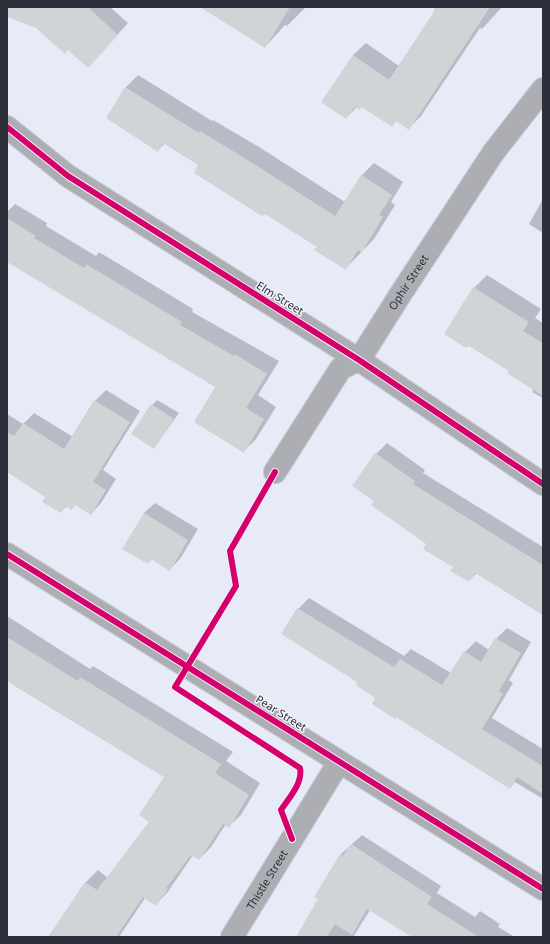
<svg xmlns="http://www.w3.org/2000/svg" width="550" height="944" viewBox="0 0 550 944" font-family="'Noto Sans',sans-serif">
  <rect width="100%" height="100%" fill="#e7eaf7"/>
  <g fill="#0003">
    <polygon points="78,7 110,7 128,23 98,56"/>
    <polygon points="222,7 306,7 287,26 285,25 265,47"/>
    <polygon points="436,7 502,7 482,29 480,28 421,116 409,128 397,120 392,125 363,106 357,107 346,118 353,55 366,43 399,66 435,12 434,11"/>
    <polygon points="138,75 212,121 213,120 259,147 345,202 362,175 374,163 403,182 391,202 395,205 374,239 346,268 318,246 200,164 165,143 158,150 107,118 126,87"/>
    <polygon points="543,199 543,233 529,224"/>
    <polygon points="15,204 47,223 46,226 96,256 99,252 193,309 192,312 279,361 258,395 276,407 256,439 244,451 217,386 7,261 7,212"/>
    <polygon points="487,275 541,309 535,318 543,323 543,398 532,392 534,389 510,370 469,344 445,334 474,288"/>
    <polygon points="106,390 140,411 103,470 116,479 101,503 91,514 76,504 71,509 67,506 60,512 47,496 7,471 7,414 23,424 34,413 73,437 95,401"/>
    <polygon points="157,400 179,413 154,448 152,405"/>
    <polygon points="387,443 425,470 423,473 543,547 543,614 477,573 468,581 454,567 376,501 376,454"/>
    <polygon points="155,503 198,529 180,559 169,570 152,559 148,563 144,513"/>
    <polygon points="309,598 404,656 411,649 451,673 465,652 476,641 489,650 496,639 507,628 531,642 509,680 513,683 492,718 543,749 543,799 515,782 510,788 377,697 359,682 298,609"/>
    <polygon points="7,616 90,669 93,666 233,752 226,761 260,783 241,815 229,826 226,824 211,847 199,859 193,855 167,893 155,905 145,898 119,937 49,937 86,882 98,870 108,878 150,821 165,777 7,681"/>
    <polygon points="362,835 441,886 437,893 475,917 480,911 500,924 498,927 515,937 414,937 370,910 353,937 309,937 319,899 340,855"/>
  </g>
  <g fill="#cfd5d7">
    <polygon points="7,7 88,7 118,35 88,68 68,50 65,54 36,28 7,17"/>
    <polygon points="200,7 290,7 265,48"/>
    <polygon points="437,7 490,7 409,130 396,121 392,127 362,107 360,110 355,107 346,119 321,102 353,55 389,80"/>
    <polygon points="125,87 199,133 200,131 246,159 335,216 361,175 392,195 379,215 383,217 362,252 358,250 346,270 314,250 317,247 265,214 262,216 194,173 198,165 163,143 158,152 106,118"/>
    <polygon points="7,218 36,236 34,238 84,268 86,264 182,322 180,325 234,356 235,354 267,374 246,408 264,419 244,453 194,422 215,387 7,262"/>
    <polygon points="473,287 529,322 523,331 543,343 543,396 507,373 509,371 469,346 466,348 444,334"/>
    <polygon points="94,400 130,422 93,482 106,490 91,515 75,505 72,510 65,506 61,513 42,502 45,497 7,472 7,432 14,436 23,423 64,449"/>
    <polygon points="151,404 174,419 154,449 131,434"/>
    <polygon points="375,453 415,481 413,484 543,565 543,615 475,573 469,582 450,571 453,567 423,549 426,544 371,505 374,501 352,486"/>
    <polygon points="144,513 188,540 170,571 151,559 148,564 122,549"/>
    <polygon points="297,608 394,667 400,659 442,685 464,651 481,662 495,638 521,653 499,691 503,694 482,729 543,766 543,794 517,777 510,789 396,717 395,719 372,704 375,698 356,685 357,682 281,634"/>
    <polygon points="7,637 78,681 80,677 221,764 215,773 249,795 229,828 223,824 199,860 191,855 166,888 168,889 156,906 143,897 116,937 48,937 85,882 97,890 149,822 139,815 164,777 7,681"/>
    <polygon points="351,844 432,897 427,904 479,937 412,937 367,909 352,935 335,924 327,937 296,937 318,899 314,897 340,854 343,856"/>
  </g>
  <g fill="none" stroke-linecap="round" stroke-linejoin="round">
    <defs>
      <g id="street">
        <polyline points="7,127 68,176 359,360 543,484"/>
        <path id="s1" d="M 275,472 L 341,368 L 359,360 L 400,295 L 493,153 L 543,89"/>
        <polyline points="7,554 543,889"/>
        <path id="s2" d="M 232,937 L 339,762"/>
      </g>
    </defs>
    <use href="#street" stroke="#c3c5d0" stroke-width="24"/>
    <use href="#street" stroke="#acaeb3" stroke-width="22"/>
    <defs>
      <g id="cycleway">
        <polyline points="7,127 68,176 359,360 543,484"/>
        <path d="M 275,472 L 230,551 L 236,586 L 175,687 L 300,768 C 303,783 289,798 281,810 L 292,839"/>
        <polyline points="7,554 543,889"/>
      </g>
    </defs>
    <use href="#cycleway" stroke="#f3f4fa" stroke-width="8"/>
    <use href="#cycleway" stroke="#d6006c" stroke-width="6"/>
  </g>
  <g text-anchor="middle" stroke-width="3" stroke-linejoin="round" paint-order="stroke">
    <g font-size="11" fill="#2c2f3a" stroke="#f3f4fa">
      <text dy="4" stroke="none"><textPath href="#s1" startOffset="235">Ophir Street</textPath></text>
      <text transform="translate(280 298) rotate(32)" y="4">Elm Street</text>
      <text transform="translate(281 713) rotate(32)" y="4">Pear Street</text>
      <text dy="4" stroke="none"><textPath href="#s2" startOffset="67">Thistle Street</textPath></text>
    </g>
  </g>
  <rect width="550" height="944" fill="none" stroke="#2c2f3a" stroke-width="16"/>
</svg>
